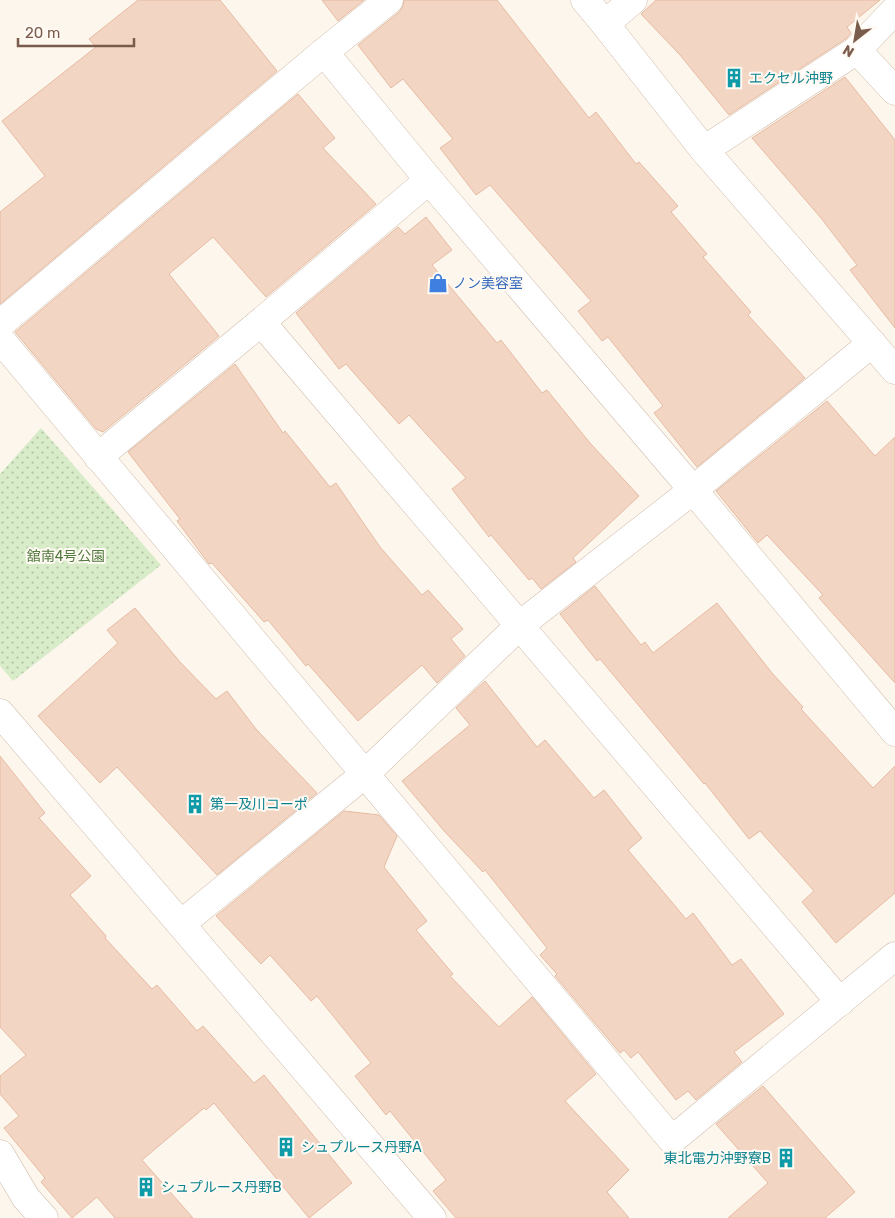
<svg xmlns="http://www.w3.org/2000/svg" width="895" height="1218" viewBox="0 0 895 1218" font-family="Rubik,'Noto Sans JP',sans-serif">
  <defs>
    <pattern id="park-dots" width="8" height="8" patternUnits="userSpaceOnUse" patternTransform="scale(1.25)"><rect width="8" height="8" fill="#d8ecc9"/><path d="M2 2h.1M6 6h.1" fill="none" stroke="#b4c2a5" stroke-width="1.8" stroke-linecap="round"/></pattern>
  </defs>
  <rect width="100%" height="100%" fill="#fdf6ec"/>
  <polygon fill="url(#park-dots)" points="41,428 161,565 13,681 0,666 0,474"/>
  <g fill="#f3d5c3" stroke="#e6bba3">
    <polygon points="138,0 220,0 277,71 0,304 0,212 45,176 2,121 96,47 89,39"/>
    <polygon points="322,0 364,0 338,21"/>
    <polygon points="404,0 497,0 589,118 596,112 636,164 639,162 678,206 671,212 707,254 703,257 751,312 748,315 805,378 697,467 654,413 663,406 608,337 602,341 578,311 591,301 490,185 476,195 440,148 453,139 403,79 391,88 358,45 399,12 403,6"/>
    <polygon points="656,0 880,0 847,27 851,33 847,38 729,115 680,55 641,14"/>
    <polygon points="845,77 895,140 895,328 850,270 857,265 821,218 752,138"/>
    <polygon points="298,94 335,138 323,148 376,204 266,297 213,237 169,274 219,336 103,432 96,429 15,332"/>
    <polygon points="426,217 452,250 432,265 497,343 501,340 542,393 547,390 590,443 639,496 573,558 576,562 541,589 532,578 529,580 491,535 489,537 452,489 466,478 409,415 399,424 346,364 339,369 296,313 398,227 405,234"/>
    <polygon points="235,364 283,433 285,431 330,487 336,483 380,547 422,595 428,590 463,629 451,639 465,656 437,683 422,665 358,721 308,664 306,666 268,620 264,622 212,563 209,564 177,521 180,519 128,452"/>
    <polygon points="827,401 875,456 895,437 895,683 819,598 823,595 767,535 758,543 716,491"/>
    <polygon points="595,586 641,645 645,642 653,653 717,603 772,673 803,707 801,709 873,788 895,766 895,893 836,943 802,902 814,891 760,831 749,839 705,783 704,784 600,659 597,661 560,614"/>
    <polygon points="135,608 180,662 216,699 227,691 256,729 317,793 217,875 117,767 100,783 38,716 118,643 107,630"/>
    <polygon points="485,681 537,747 545,740 594,798 604,790 642,838 628,850 686,919 693,913 732,965 741,959 784,1014 734,1052 742,1062 696,1100 688,1091 676,1100 638,1052 631,1058 624,1050 620,1053 555,976 557,974 540,955 547,948 485,870 483,872 445,832 402,781 470,725 456,708"/>
    <polygon points="0,756 45,813 39,818 91,876 70,895 106,936 105,938 152,989 157,985 197,1031 203,1026 254,1083 264,1075 352,1183 309,1218 214,1103 206,1110 204,1108 142,1160 193,1218 115,1218 97,1197 72,1218 41,1182 45,1178 4,1128 19,1116 0,1094 0,1076 26,1055 0,1027"/>
    <polygon points="344,811 379,815 397,836 384,867 427,921 416,930 453,974 450,976 499,1027 532,997 596,1074 565,1101 629,1170 607,1192 629,1218 456,1218 433,1191 446,1180 390,1111 386,1115 355,1076 371,1063 317,996 311,1001 270,955 261,964 216,916"/>
    <polygon points="763,1086 855,1192 825,1218 728,1218 768,1183 716,1124"/>
  </g>
  <g fill="none" stroke-linecap="round" stroke-linejoin="round">
    <defs>
      <g id="minor">
        <polyline points="605,24 633,0"/>
        <polyline points="857,50 895,91"/>
        <polyline points="324,52 429,180 693,490 895,732"/>
        <polyline points="704,150 857,50 895,10"/>
        <polyline points="261,322 840,1002"/>
        <polyline points="0,324 324,52 389,0"/>
        <polyline points="0,339 672,1140 895,956"/>
        <polyline points="98,457 261,322 429,180"/>
        <polyline points="181,924 365,774 520,625 693,490 872,343"/>
        <polyline points="0,1154 26,1198 44,1218"/>
      </g>
      <g id="tertiary">
        <polyline points="585,0 605,24 704,150 895,370"/>
        <polyline points="0,713 432,1218"/>
      </g>
    </defs>
    <use href="#minor" stroke="#d1beb0" stroke-width="29"/>
    <use href="#tertiary" stroke="#d1beb0" stroke-width="29"/>
    <use href="#minor" stroke="#fff" stroke-width="28"/>
    <use href="#tertiary" stroke="#fff" stroke-width="28"/>
  </g>
  <defs>
    <symbol id="building-bare" viewBox="-9 -9 18 18"><path d="M-4-6H4V6H1V3H-1V6H-4ZM-2.5-4.3h1.7v1.8h-1.7ZM.8-4.3h1.7v1.8H.8ZM-2.5-1h1.7V.8h-1.7ZM.8-1h1.7V.8H.8Z" fill="#0f9aa8" stroke="#fffaf3" stroke-width="2.5" paint-order="stroke"/></symbol>
    <symbol id="shop-bare" viewBox="-9 -9 18 18"><path d="M-5-2.5h2.3a2.7 3.5 0 0 1 5.4 0H5L5.5 6h-11ZM-1.5-2.5h3a1.5 2.3 0 0 0-3 0Z" fill="#3f7fe0" stroke="#fffaf3" stroke-width="2.5" paint-order="stroke"/></symbol>
  </defs>
  <g fill-rule="evenodd">
    <use href="#building-bare" x="720" y="64" width="28" height="28"/>
    <use href="#shop-bare" x="424" y="269" width="28" height="28"/>
    <use href="#building-bare" x="181" y="790" width="28" height="28"/>
    <use href="#building-bare" x="272" y="1133" width="28" height="28"/>
    <use href="#building-bare" x="772" y="1144" width="28" height="28"/>
    <use href="#building-bare" x="132" y="1173" width="28" height="28"/>
  </g>
  <g text-anchor="middle" stroke-width="4" stroke-linejoin="round" paint-order="stroke">
    <g font-size="14" fill="#0d838f" stroke="#fffaf3" text-anchor="start">
      <text x="749" y="83">エクセル沖野</text>
      <text x="210" y="809">第一及川コーポ</text>
      <text x="301" y="1152">シュプルース丹野A</text>
      <text x="771" y="1163" text-anchor="end">東北電力沖野寮B</text>
      <text x="161" y="1192">シュプルース丹野B</text>
    </g>
    <g font-size="14" fill="#366cbe" stroke="#fffaf3" text-anchor="start">
      <text x="453" y="288">ノン美容室</text>
    </g>
    <g font-size="14" fill="#537a41" stroke="#fffaf3">
      <text x="66" y="561">舘南4号公園</text>
    </g>
  </g>
  <g transform="translate(855 40) rotate(211)" stroke="#fffaf3" stroke-width="4" paint-order="stroke">
  <path d="M0-4L9 19L0 12L-9 19Z" fill="#7a5c4d"/>
  <text y="-8" font-size="14" font-weight="bold" text-anchor="middle" fill="#7a5c4d">N</text>
  </g>
  <path d="M18 38v8h116v-8" fill="none" stroke="#7a5c4d" stroke-width="2.5"/>
  <text x="25" y="38" font-size="15" fill="#7a5c4d" stroke="#fffaf3" stroke-width="4" paint-order="stroke">20 m</text>
</svg>
